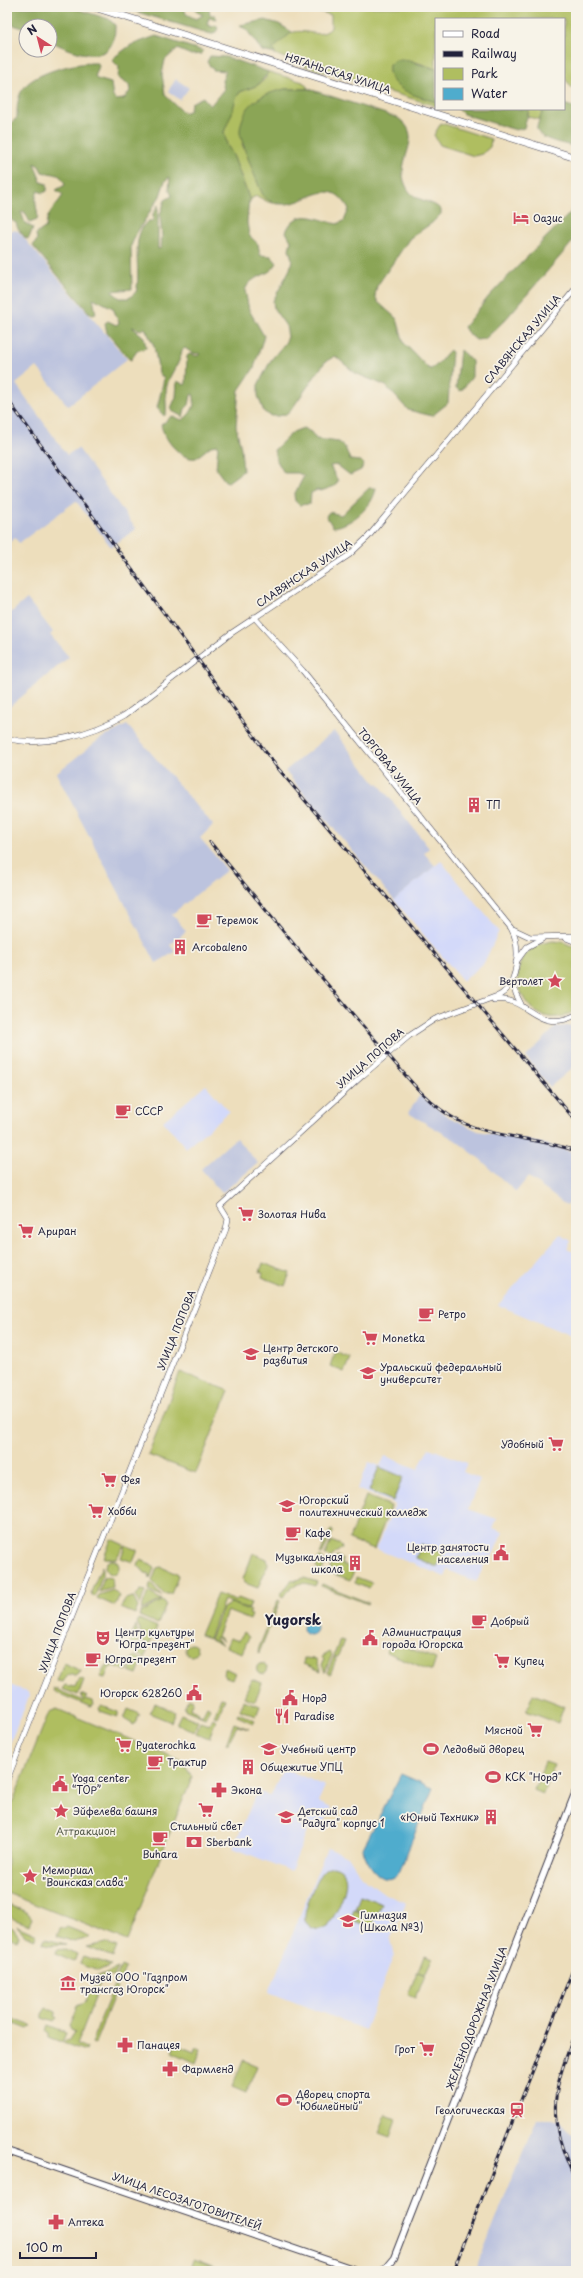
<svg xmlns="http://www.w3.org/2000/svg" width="583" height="2278" viewBox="0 0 583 2278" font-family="'Playpen Sans',sans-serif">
  <rect width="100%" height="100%" fill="#f7f3e8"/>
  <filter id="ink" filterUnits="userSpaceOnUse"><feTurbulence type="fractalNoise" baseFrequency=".025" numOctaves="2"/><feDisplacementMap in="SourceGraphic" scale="8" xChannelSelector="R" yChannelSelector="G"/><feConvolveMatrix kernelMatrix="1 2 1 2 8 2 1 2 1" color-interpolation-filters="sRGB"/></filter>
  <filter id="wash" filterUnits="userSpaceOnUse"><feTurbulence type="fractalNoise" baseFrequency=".012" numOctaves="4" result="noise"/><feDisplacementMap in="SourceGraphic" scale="16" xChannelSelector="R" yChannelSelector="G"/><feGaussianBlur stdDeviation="0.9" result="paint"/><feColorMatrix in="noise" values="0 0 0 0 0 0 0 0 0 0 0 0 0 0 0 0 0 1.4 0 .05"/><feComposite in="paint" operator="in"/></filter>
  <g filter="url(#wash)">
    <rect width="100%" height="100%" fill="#eddebc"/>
    <g fill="#d3d9f9">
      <polygon points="441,861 499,931 484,963 463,981 394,900"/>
      <polygon points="206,1085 229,1112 186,1148 163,1121"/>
      <polygon points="560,1234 571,1241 567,1249 576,1253 576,1338 498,1305"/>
      <polygon points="429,1448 467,1463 463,1472 480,1479 468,1509 497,1519 493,1528 503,1532 492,1557 489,1556 476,1582 448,1570 445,1577 376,1549 395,1504 357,1489 369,1462 380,1466 385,1456 418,1469"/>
      <polygon points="7,1684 28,1692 29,1697 7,1750"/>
      <polygon points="283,1768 325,1786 318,1802 331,1808 321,1831 309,1827 291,1871 233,1848 257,1791 271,1796"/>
      <polygon points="327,1848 348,1856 361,1876 385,1894 406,1903 390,1940 394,1955 365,2030 269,1992"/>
    </g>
    <g fill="#bcc3de">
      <polygon points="176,79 189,88 180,100 168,91"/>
      <polygon points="12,230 18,231 127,359 68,406 37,367 16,384 67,455 78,448 136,529 111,547 76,501 19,543 15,538 7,544 7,233"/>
      <polygon points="27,599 53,632 50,635 69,657 7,709 7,616"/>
      <polygon points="127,725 213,825 200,838 227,870 172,914 186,931 170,945 175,952 156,963 56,773 100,739"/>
      <polygon points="334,731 376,784 378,783 429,848 424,853 435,866 394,900 285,771"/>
      <polygon points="576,1025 576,1065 550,1087 526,1057 556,1027"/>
      <polygon points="420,1095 447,1116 478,1131 542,1143 576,1153 576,1195 567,1206 528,1177 516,1192 480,1159 455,1140 408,1113"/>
      <polygon points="236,1138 258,1163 222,1193 201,1169"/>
      <polygon points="536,2119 559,2119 576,2138 576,2271 475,2271"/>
    </g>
    <g fill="#afbe60" stroke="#68704e">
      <path d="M 303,7 L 576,7 L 576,89 L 571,87 L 564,77 L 564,19 L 436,19 L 436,69 C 421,64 403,55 389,65 L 426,99 L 436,102 L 436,106 L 305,66 L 275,54 L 273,49 C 297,14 315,45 331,28 L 331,15 Z"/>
      <polygon points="266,71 303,82 309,89 285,89 271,94 242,144 264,196 278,204 268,202 257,196 252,198 248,205 249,198 233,155 227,145 224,132 236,98 240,92 258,85 266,78"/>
      <polygon points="529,109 543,109 541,120 528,117"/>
      <polygon points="441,123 491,139 490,147 482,154 474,156 440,145 434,135"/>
      <path d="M 553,941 L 563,942 L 576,948 L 576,1010 C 524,1044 488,949 553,941 Z"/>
      <polygon points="263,1263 290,1273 285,1286 262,1277 263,1273 260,1272"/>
      <polygon points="335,1352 350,1358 344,1372 330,1366"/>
      <polygon points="180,1372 229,1391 196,1473 148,1455"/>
      <polygon points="379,1467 403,1477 393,1501 369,1491"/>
      <polygon points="366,1496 391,1506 374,1549 349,1539"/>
      <polygon points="332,1530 333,1532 322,1554 320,1554 330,1531"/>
      <polygon points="111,1539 124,1545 116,1559 104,1558"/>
      <polygon points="331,1541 341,1545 342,1548 330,1558 325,1555"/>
      <polygon points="421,1544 443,1553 437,1567 416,1558"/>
      <polygon points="125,1545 138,1550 133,1562 121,1558"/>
      <polygon points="253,1553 267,1559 268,1564 258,1588 245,1583 243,1579"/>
      <path d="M 338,1556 L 343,1560 L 342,1564 L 355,1569 L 350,1580 L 331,1573 C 329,1565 331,1561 338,1556 Z"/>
      <polygon points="319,1557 323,1559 325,1564 321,1572 316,1567"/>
      <circle cx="112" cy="1567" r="7"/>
      <polygon points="140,1560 151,1564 154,1568 150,1579 149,1574 145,1573 138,1565"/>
      <polygon points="102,1566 102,1576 95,1597 92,1595 91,1592"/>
      <polygon points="161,1567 177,1574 178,1577 171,1594 164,1594 152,1581 157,1568"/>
      <polygon points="104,1577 112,1578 113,1588 99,1592"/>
      <polygon points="356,1577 372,1583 369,1589 355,1583"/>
      <path d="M 304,1578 L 317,1582 L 315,1586 C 301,1580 291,1584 283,1597 L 280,1595 L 291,1581 Z"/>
      <polygon points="151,1583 162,1596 148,1590"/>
      <polygon points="322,1584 369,1603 368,1604 321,1586"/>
      <polygon points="113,1590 119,1596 115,1606 97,1598 99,1595"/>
      <polygon points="141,1590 145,1591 140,1605 135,1596"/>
      <polygon points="148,1592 162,1600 141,1610"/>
      <polygon points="217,1594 236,1601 238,1598 251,1603 249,1609 224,1600 209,1638 200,1635"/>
      <polygon points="133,1597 138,1607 135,1614 121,1608 125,1599"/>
      <polygon points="278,1600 280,1601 259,1653 258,1650"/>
      <polygon points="162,1601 166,1604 158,1624 139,1616 141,1612"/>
      <polygon points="231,1603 251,1611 249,1614 252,1615 250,1620 227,1611 217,1636 223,1641 215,1637 215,1639 222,1645 210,1639 223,1608"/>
      <polygon points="139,1619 157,1627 149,1645 141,1642 140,1629 137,1623"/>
      <polygon points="136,1625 139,1642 132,1645 130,1641"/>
      <polygon points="243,1632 249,1637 242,1653 226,1647 230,1638 239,1641"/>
      <polygon points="340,1640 344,1641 337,1658 334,1655"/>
      <polygon points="391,1641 436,1659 432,1671 386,1652"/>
      <circle cx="191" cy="1650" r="6"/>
      <polygon points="140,1644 148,1648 144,1658 137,1654"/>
      <polygon points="330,1652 332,1655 325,1672 322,1665 324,1660 322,1657"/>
      <polygon points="135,1656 143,1660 137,1675 129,1672 131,1667 129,1662"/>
      <polygon points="334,1656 336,1660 330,1675 327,1673"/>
      <polygon points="304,1658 316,1659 321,1671 303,1664"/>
      <polygon points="119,1661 127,1663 129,1667 127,1671 114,1666 109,1668 105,1678 100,1677 105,1667"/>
      <polygon points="64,1663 81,1671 81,1672 75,1676 68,1674 63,1682 57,1681"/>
      <circle cx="262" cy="1669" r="5.5"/>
      <polygon points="225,1668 235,1673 232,1679 224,1676"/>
      <polygon points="79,1678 84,1680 78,1695 62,1689 65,1685 75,1687"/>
      <polygon points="252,1679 262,1683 255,1701 244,1697"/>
      <polygon points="53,1688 84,1701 81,1694 87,1697 86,1699 93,1701 94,1705 91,1707 55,1692"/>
      <polygon points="533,1694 564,1706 558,1723 526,1711"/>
      <polygon points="188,1698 193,1700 190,1709 199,1712 198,1714 202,1716 207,1706 210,1708 205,1718 184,1709"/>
      <polygon points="221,1698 225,1699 217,1717 214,1716"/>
      <polygon points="243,1700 260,1706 256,1716 240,1710"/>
      <polygon points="155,1703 175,1712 171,1722 149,1713"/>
      <polygon points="102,1706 118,1712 118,1717 100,1711 99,1708"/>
      <polygon points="57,1709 187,1763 186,1767 192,1777 127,1941 7,1893 7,1816 49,1712"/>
      <polygon points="128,1709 140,1714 134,1725 124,1719"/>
      <polygon points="238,1713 255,1720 253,1723 237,1716"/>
      <polygon points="181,1714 198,1721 194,1731 176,1724"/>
      <polygon points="213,1718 216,1720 209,1738 196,1733 200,1722 209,1725"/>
      <polygon points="234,1723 249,1729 237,1726 227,1745 226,1744"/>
      <polygon points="545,1762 554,1765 543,1794 534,1790"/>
      <path d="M 333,1866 C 360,1871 337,1912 328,1926 C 319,1932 311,1930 305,1921 C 303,1911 316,1877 324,1870 C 327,1867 330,1867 333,1866 Z"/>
      <polygon points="360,1896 382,1904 376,1917 355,1909"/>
      <path d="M 7,1904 L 27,1912 L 32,1918 L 29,1925 C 16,1919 7,1921 7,1904 Z"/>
      <polygon points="354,1910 375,1918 371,1929 350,1920"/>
      <polygon points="7,1926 13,1928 19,1936 17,1940 7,1936"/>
      <polygon points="17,1926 37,1935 35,1939 25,1935"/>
      <polygon points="67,1927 89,1936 89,1938 74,1942 57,1936 60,1929"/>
      <polygon points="45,1939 66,1944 50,1945 43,1943"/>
      <polygon points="106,1943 117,1947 113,1957 86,1947"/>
      <polygon points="65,1949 77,1954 74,1962 55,1954 56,1950"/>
      <polygon points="83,1956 111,1965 98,1971 80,1964"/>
      <polygon points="424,1956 432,1959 425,1974 418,1972"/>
      <polygon points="121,1966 125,1968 120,1980 118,1982 115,1981"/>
      <polygon points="118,1968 114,1977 108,1975 103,1978 99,1988 93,1985 96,1977"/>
      <polygon points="417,1972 425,1975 416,1998 408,1995"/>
      <polygon points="114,1986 117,1988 95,2043 92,2044 91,2043"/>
      <polygon points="90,1990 97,1993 77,2044 86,2048 85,2051 63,2043 65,2040 69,2041 75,2032 71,2030 69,2026 77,2006 84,2003"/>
      <polygon points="46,2008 56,2012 54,2016 57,2018 54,2022 42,2018 42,2014"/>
      <polygon points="7,2017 32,2026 28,2029 7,2021"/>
      <polygon points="48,2026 66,2033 62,2042 49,2037 49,2033 46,2031"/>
      <polygon points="175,2044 194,2052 196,2047 201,2049 196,2063 172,2052"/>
      <polygon points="243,2060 257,2066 246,2093 232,2087"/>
      <polygon points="386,2115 396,2119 390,2136 379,2132"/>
      <polygon points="194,2259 225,2271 199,2271 191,2268"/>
    </g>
    <g fill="#8ba556" stroke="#566448" fill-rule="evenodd">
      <path d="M 7,7 L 70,7 L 109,19 L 115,25 C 116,70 75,53 50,41 L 50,26 L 26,26 L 26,29 L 7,23 Z"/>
      <polygon points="120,7 184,7 186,14 196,19 203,15 197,12 194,7 209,7 210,15 215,15 217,19 209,18 207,24 211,27 216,25 218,29 214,34 211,34"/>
      <polygon points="265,20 279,24 292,32 273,49 275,54 262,51 246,29 239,26 240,25"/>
      <path d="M 156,36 L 203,51 L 202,54 L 191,55 L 177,49 L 165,60 L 162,74 L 165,95 L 184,113 L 190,110 L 191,103 L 203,97 L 210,106 L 224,89 L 222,81 L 226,71 L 213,70 L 207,62 L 210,56 L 226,57 L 266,71 L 268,73 L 258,85 L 240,92 L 236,98 L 232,113 L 224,132 L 227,145 L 233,155 L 249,198 L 247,222 L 249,235 L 258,244 L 260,255 L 271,256 L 277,263 C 269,278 251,274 245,290 L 249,310 L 264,336 L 254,368 L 239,390 L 236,426 L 241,448 L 243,471 L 228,482 L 225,481 L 216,469 L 218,445 L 211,446 L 196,458 C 181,461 164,439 161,425 L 172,416 L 182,420 C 191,415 197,404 193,394 L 191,395 L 189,405 L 185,409 L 183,417 L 172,411 L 171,408 L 176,397 L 177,381 L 185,385 L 186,383 L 187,356 L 189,354 L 198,356 L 200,354 L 192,353 L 185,348 L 182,350 C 180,365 172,370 168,382 C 164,394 167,403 166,414 L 164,416 L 157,408 L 164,379 L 159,373 L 154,346 L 145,328 L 141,330 L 132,327 L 144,337 L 146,348 L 137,351 L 131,360 L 129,359 L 107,333 L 105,323 L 108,321 L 116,325 L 119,323 L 113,308 L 93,298 L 96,314 L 93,315 L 90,314 L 33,246 L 37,240 L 36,234 L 46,227 C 46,212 56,207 63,195 L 56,190 L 65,185 C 61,171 52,175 42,172 L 39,166 L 34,163 L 41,182 L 47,184 L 47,191 L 43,193 L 38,191 C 32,203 40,213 37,220 L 30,223 L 25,212 L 21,212 L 25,223 L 33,228 L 29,238 L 26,239 L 18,229 L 16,223 L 11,220 L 7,211 L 7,126 L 17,118 C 17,109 17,99 22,90 C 33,72 77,62 97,63 L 99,66 L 95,77 L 97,79 L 111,83 L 113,97 L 116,100 L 124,99 L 130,91 L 129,85 L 118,78 L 119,67 L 113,61 L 113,58 L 131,45 ZM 170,177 L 169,189 L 172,196 L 165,200 L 160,215 L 162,237 L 161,248 L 158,249 L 158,205 L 153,214 L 153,221 L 148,221 C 129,236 142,272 136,292 L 129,298 L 120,298 L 111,291 L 132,289 L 131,246 L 136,234 L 160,196 L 165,181 Z"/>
      <path d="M 396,60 L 406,60 L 436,69 L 436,102 C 419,97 385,89 389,65 Z"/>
      <path d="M 285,89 L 309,89 L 398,118 C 427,138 393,160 406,186 C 414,203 432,199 441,210 L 441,214 L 432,223 L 410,238 L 377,286 L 375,296 L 378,302 L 397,319 L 404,343 L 428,368 L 431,369 C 439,365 443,356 450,350 L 452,352 L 448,403 L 432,416 L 408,410 L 386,386 L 355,373 L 335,356 L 325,362 L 289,413 L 279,416 L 271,416 L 264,412 L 258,396 L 258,385 L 271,360 L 285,343 L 288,337 L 286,326 L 274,309 L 273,301 L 290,269 L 292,259 L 289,249 L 291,241 L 286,232 C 296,206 319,220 337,224 L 344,221 L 349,209 C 327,169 302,214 273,202 C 269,201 265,198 263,195 C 259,188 240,139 240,132 C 240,125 243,117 246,111 C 254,98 270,92 285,89 Z"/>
      <path d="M 564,104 L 576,108 L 576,147 C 567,144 535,140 537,127 C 538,121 542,115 543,109 L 564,109 Z"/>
      <polygon points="458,109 529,109 524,128 516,130 463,114"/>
      <polygon points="576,196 576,238 505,320 485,339 476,340 467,332 464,327 490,295 570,213"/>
      <polygon points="460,350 472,361 472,377 461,391 456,388"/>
      <polygon points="303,428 311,432 316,439 339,442 345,447 350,460 361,461 364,464 361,470 350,475 337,465 330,466 338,481 335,486 321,491 317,490 311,493 310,504 299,505 295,501 294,495 304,476 298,473 284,473 276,459 274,450 293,432"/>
      <path d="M 369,488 L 376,488 C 374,506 350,526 333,527 L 326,516 L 329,512 L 341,515 Z"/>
    </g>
    <g fill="#4faccd" stroke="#386784">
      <circle cx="310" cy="1628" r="7"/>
      <path d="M 401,1774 L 433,1788 L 399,1873 C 383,1891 365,1862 363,1848 Z"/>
    </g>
  </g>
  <g filter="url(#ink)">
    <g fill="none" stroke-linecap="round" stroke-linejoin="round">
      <defs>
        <g id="minor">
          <path d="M 7,738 C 41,749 95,733 125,715 L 230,634 L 349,555 L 368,537 L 576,288"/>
          <polyline points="513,929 530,937 576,936"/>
          <polyline points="566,938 576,942"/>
          <polyline points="516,962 527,947 542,939"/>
          <polyline points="513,982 516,994 521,1004"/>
          <path d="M 494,1000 C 529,995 535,1035 576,1015"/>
          <path d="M 7,1780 L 226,1229 L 228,1219 L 220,1206 L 362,1076 L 409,1036 L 435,1019 L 500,995 C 519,983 521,946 511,928 L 303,671 L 254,617"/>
        </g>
        <g id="major">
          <polyline points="7,2151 359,2271"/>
          <polyline points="383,2271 394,2258 576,1791"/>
        </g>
        <polyline id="highway" points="94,7 576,158"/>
      </defs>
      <use href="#minor" stroke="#403e4e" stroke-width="6"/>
      <use href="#major" stroke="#403e4e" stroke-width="8"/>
      <use href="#highway" stroke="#403e4e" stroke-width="8"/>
      <use href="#minor" stroke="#fff" stroke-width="5"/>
      <use href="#major" stroke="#fff" stroke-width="6"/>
      <use href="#highway" stroke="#fff" stroke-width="7"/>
      <defs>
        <g id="rail">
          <polyline points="7,399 276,766 576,1121"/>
          <path d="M 210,842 C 265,909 319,977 377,1042 C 402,1070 424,1103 459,1121 C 496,1139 538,1137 576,1151"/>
          <path d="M 576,2031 C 551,2095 546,2117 576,2181"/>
          <polyline points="453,2271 576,1962"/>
        </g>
      </defs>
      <use href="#rail" stroke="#22223b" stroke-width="3"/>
      <use href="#rail" stroke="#f7f3e8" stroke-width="1.5" stroke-dasharray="4.5" stroke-linecap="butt"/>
    </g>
  </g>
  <defs>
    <symbol id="hotel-bare" viewBox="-9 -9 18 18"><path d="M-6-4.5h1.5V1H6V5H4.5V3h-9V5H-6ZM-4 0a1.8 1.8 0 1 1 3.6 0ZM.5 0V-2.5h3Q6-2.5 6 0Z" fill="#d1495b" stroke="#f7f3e8" stroke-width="2.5" paint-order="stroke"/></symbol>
    <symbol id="building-bare" viewBox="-9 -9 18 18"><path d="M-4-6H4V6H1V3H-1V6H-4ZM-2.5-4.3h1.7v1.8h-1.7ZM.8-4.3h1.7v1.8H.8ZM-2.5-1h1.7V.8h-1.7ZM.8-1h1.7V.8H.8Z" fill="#d1495b" stroke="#f7f3e8" stroke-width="2.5" paint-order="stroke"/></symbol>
    <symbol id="cafe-bare" viewBox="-9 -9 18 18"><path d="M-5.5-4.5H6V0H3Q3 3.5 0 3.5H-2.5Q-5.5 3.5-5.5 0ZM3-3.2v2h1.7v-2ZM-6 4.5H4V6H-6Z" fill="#d1495b" stroke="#f7f3e8" stroke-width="2.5" paint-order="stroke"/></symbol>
    <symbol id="sight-bare" viewBox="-9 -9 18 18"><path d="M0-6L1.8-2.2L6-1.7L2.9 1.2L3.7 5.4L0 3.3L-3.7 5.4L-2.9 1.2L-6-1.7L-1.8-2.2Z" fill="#d1495b" stroke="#f7f3e8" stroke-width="2.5" paint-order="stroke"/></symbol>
    <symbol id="supermarket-bare" viewBox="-9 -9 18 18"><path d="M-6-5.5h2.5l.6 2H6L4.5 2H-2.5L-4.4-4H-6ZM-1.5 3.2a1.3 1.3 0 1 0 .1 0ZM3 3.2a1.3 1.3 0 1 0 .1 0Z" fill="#d1495b" stroke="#f7f3e8" stroke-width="2.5" paint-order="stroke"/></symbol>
    <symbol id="school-bare" viewBox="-9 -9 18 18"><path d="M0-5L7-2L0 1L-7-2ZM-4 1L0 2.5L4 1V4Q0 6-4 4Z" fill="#d1495b" stroke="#f7f3e8" stroke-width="2.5" paint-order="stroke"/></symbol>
    <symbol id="university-bare" viewBox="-9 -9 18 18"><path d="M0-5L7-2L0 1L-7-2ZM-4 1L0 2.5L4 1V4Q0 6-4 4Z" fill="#d1495b" stroke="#f7f3e8" stroke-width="2.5" paint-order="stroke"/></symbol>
    <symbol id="civic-bare" viewBox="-9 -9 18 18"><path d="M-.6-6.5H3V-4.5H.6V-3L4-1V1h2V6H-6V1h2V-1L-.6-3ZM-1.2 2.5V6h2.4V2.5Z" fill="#d1495b" stroke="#f7f3e8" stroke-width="2.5" paint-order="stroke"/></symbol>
    <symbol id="theatre-bare" viewBox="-9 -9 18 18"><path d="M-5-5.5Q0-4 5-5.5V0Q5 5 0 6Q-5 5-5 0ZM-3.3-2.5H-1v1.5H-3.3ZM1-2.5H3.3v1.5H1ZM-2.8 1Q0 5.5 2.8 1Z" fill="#d1495b" stroke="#f7f3e8" stroke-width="2.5" paint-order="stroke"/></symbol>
    <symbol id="restaurant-bare" viewBox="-9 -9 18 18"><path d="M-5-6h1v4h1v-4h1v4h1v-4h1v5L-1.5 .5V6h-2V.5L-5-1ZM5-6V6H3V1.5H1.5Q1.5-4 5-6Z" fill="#d1495b" stroke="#f7f3e8" stroke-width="2.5" paint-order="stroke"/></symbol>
    <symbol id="stadium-bare" viewBox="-9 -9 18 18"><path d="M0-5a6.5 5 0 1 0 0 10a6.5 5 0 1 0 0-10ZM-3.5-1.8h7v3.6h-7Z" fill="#d1495b" stroke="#f7f3e8" stroke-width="2.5" paint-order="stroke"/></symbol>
    <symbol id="pharmacy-bare" viewBox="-9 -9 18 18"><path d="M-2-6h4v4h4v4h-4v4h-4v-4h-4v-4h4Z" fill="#d1495b" stroke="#f7f3e8" stroke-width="2.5" paint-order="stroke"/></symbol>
    <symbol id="bank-bare" viewBox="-9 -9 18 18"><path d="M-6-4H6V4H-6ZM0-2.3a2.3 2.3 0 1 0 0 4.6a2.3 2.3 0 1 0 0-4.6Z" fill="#d1495b" stroke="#f7f3e8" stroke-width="2.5" paint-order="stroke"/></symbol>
    <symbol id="museum-bare" viewBox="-9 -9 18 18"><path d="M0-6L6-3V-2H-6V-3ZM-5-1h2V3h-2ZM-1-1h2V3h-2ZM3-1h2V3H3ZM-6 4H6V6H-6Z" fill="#d1495b" stroke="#f7f3e8" stroke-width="2.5" paint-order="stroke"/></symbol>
    <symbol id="station-bare" viewBox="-9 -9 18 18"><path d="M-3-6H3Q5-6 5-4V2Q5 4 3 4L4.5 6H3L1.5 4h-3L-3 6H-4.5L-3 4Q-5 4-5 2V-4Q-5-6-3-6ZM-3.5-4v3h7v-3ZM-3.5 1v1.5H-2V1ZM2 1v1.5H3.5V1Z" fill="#d1495b" stroke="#f7f3e8" stroke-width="2.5" paint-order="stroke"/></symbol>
  </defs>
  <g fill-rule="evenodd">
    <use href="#hotel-bare" x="510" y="207" width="22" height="22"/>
    <use href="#building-bare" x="463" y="794" width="22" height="22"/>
    <use href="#cafe-bare" x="193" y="909" width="22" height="22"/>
    <use href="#building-bare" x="169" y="936" width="22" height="22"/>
    <use href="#sight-bare" x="544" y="970" width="22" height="22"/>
    <use href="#cafe-bare" x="112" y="1100" width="22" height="22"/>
    <use href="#supermarket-bare" x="235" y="1203" width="22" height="22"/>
    <use href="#supermarket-bare" x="15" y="1220" width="22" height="22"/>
    <use href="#cafe-bare" x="415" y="1303" width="22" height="22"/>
    <use href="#supermarket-bare" x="359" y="1327" width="22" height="22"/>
    <use href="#school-bare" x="240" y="1343" width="22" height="22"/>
    <use href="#university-bare" x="357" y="1362" width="22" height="22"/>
    <use href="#supermarket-bare" x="545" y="1433" width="22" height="22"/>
    <use href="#supermarket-bare" x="98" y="1469" width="22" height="22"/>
    <use href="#university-bare" x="276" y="1495" width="22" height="22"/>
    <use href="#supermarket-bare" x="85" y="1500" width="22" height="22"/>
    <use href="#cafe-bare" x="282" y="1522" width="22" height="22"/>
    <use href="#civic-bare" x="490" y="1542" width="22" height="22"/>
    <use href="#building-bare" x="344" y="1552" width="22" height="22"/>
    <use href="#cafe-bare" x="468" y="1610" width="22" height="22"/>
    <use href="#theatre-bare" x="92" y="1627" width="22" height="22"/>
    <use href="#civic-bare" x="359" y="1627" width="22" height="22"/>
    <use href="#cafe-bare" x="82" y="1648" width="22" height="22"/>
    <use href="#supermarket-bare" x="491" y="1650" width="22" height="22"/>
    <use href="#civic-bare" x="183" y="1682" width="22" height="22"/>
    <use href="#civic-bare" x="279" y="1687" width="22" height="22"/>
    <use href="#restaurant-bare" x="271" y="1705" width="22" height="22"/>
    <use href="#supermarket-bare" x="524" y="1719" width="22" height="22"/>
    <use href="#supermarket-bare" x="113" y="1734" width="22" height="22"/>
    <use href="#university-bare" x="258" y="1738" width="22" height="22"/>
    <use href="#stadium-bare" x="420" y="1738" width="22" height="22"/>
    <use href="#cafe-bare" x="144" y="1751" width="22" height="22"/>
    <use href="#building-bare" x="237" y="1756" width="22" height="22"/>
    <use href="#stadium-bare" x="482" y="1766" width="22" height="22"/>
    <use href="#civic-bare" x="49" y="1773" width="22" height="22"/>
    <use href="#pharmacy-bare" x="208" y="1779" width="22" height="22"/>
    <use href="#supermarket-bare" x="195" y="1799" width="22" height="22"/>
    <use href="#sight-bare" x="50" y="1800" width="22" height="22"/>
    <use href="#school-bare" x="275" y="1806" width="22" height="22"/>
    <use href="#building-bare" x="480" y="1806" width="22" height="22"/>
    <use href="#cafe-bare" x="149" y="1827" width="22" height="22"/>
    <use href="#bank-bare" x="183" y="1831" width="22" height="22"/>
    <use href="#sight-bare" x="19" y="1865" width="22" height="22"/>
    <use href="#school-bare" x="337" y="1910" width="22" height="22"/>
    <use href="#museum-bare" x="57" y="1972" width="22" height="22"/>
    <use href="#pharmacy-bare" x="114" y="2034" width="22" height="22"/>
    <use href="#supermarket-bare" x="416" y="2038" width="22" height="22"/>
    <use href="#pharmacy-bare" x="159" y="2058" width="22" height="22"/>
    <use href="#stadium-bare" x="273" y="2089" width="22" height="22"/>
    <use href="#station-bare" x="506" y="2099" width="22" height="22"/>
    <use href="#pharmacy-bare" x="45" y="2211" width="22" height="22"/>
  </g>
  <g text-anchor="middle" stroke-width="3.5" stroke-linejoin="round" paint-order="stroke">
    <g font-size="10" fill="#22223b" stroke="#f7f3e8">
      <text transform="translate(338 73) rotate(18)" y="4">НЯГАНЬСКАЯ УЛИЦА</text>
      <text transform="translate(522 339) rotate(-50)" y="4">СЛАВЯНСКАЯ УЛИЦА</text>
      <text transform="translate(304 573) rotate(-34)" y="4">СЛАВЯНСКАЯ УЛИЦА</text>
      <text transform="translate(390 766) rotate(51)" y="4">ТОРГОВАЯ УЛИЦА</text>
      <text transform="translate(370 1058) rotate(-41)" y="4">УЛИЦА ПОПОВА</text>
      <text transform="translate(176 1330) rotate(-68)" y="4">УЛИЦА ПОПОВА</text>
      <text transform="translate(57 1632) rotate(-69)" y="4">УЛИЦА ПОПОВА</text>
      <text transform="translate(476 2018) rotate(-69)" y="4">ЖЕЛЕЗНОДОРОЖНАЯ УЛИЦА</text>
      <text transform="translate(187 2201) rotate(19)" y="4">УЛИЦА ЛЕСОЗАГОТОВИТЕЛЕЙ</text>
    </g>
    <g font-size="10" fill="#22223b" stroke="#f7f3e8" text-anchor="start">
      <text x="533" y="222">Оазис</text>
      <text x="486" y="809">ТП</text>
      <text x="216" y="924">Теремок</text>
      <text x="192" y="951">Arcobaleno</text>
      <text x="543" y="985" text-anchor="end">Вертолет</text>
      <text x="135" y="1115">СССР</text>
      <text x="258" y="1218">Золотая Нива</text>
      <text x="38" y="1235">Ариран</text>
      <text x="438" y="1318">Ретро</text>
      <text x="382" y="1342">Monetka</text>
      <text x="263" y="1352">Центр детского<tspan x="263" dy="12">развития</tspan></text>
      <text x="380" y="1371">Уральский федеральный<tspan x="380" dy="12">университет</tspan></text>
      <text x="544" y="1448" text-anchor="end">Удобный</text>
      <text x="121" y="1484">Фея</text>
      <text x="299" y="1504">Югорский<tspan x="299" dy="12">политехнический колледж</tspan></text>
      <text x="108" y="1515">Хобби</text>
      <text x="305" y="1537">Кафе</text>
      <text x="489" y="1551" text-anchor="end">Центр занятости<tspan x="489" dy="12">населения</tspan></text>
      <text x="343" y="1561" text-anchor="end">Музыкальная<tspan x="343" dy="12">школа</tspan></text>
      <text x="491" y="1625">Добрый</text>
      <text x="115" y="1636">Центр культуры<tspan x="115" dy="12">"Югра-презент"</tspan></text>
      <text x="382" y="1636">Администрация<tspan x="382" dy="12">города Югорска</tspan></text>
      <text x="105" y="1663">Югра-презент</text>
      <text x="514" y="1665">Купец</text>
      <text x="182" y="1697" text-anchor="end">Югорск 628260</text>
      <text x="302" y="1702">Норд</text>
      <text x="294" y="1720">Paradise</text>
      <text x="523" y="1734" text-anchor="end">Мясной</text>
      <text x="136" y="1749">Pyaterochka</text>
      <text x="281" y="1753">Учебный центр</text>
      <text x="443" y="1753">Ледовый дворец</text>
      <text x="167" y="1766">Трактир</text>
      <text x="260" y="1771">Общежитие УПЦ</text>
      <text x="505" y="1781">КСК "Норд"</text>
      <text x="72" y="1782">Yoga center<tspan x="72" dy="12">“TOP”</tspan></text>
      <text x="231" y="1794">Экона</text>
      <text x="73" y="1815">Эйфелева башня</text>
      <text x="298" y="1815">Детский сад<tspan x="298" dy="12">"Радуга" корпус 1</tspan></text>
      <text x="479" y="1821" text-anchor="end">«Юный Техник»</text>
      <text x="206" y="1830" text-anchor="middle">Стильный свет</text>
      <text x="206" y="1846">Sberbank</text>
      <text x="160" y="1858" text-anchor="middle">Buhara</text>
      <text x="42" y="1874">Мемориал<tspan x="42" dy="12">"Воинская слава"</tspan></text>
      <text x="360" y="1919">Гимназия<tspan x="360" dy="12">(Школа №3)</tspan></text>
      <text x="80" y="1981">Музей ООО "Газпром<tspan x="80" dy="12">трансгаз Югорск"</tspan></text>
      <text x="137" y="2049">Панацея</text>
      <text x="415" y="2053" text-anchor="end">Грот</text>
      <text x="182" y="2073">Фармленд</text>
      <text x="296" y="2098">Дворец спорта<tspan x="296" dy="12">"Юбилейный"</tspan></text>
      <text x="505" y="2114" text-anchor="end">Геологическая</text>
      <text x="68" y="2226">Аптека</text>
    </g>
    <g font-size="10" fill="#535948" stroke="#f7f3e8">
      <text x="86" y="1835">Аттракцион</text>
    </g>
    <g font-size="14" font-weight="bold" fill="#22223b" stroke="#f7f3e8">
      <text x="293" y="1625">Yugorsk</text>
    </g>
  </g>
  <rect width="583" height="2278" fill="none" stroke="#f7f3e8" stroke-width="24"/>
  <rect x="435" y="18" width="130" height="92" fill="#f7f3e8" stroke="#a29fa3"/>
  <rect x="443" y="31" width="20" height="6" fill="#ffffff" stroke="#a29fa3"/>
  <text x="471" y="38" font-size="12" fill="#22223b">Road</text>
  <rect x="443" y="51" width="20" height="6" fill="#22223b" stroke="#a29fa3"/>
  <text x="471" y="58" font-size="12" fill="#22223b">Railway</text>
  <rect x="443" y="68" width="20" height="12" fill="#afbe60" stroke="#a29fa3"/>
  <text x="471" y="78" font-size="12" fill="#22223b">Park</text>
  <rect x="443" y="88" width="20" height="12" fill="#4faccd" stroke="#a29fa3"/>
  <text x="471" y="98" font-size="12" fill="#22223b">Water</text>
  <g transform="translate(38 38) rotate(324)"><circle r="19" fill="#f7f3e8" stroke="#a29fa3"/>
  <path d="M0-3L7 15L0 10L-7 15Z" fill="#d1495b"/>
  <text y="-6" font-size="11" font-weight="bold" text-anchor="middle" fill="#22223b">N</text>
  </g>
  <path d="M20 2252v6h76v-6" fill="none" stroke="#22223b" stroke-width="2"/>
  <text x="26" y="2252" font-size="12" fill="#22223b" stroke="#f7f3e8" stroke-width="3" paint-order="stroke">100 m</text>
</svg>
